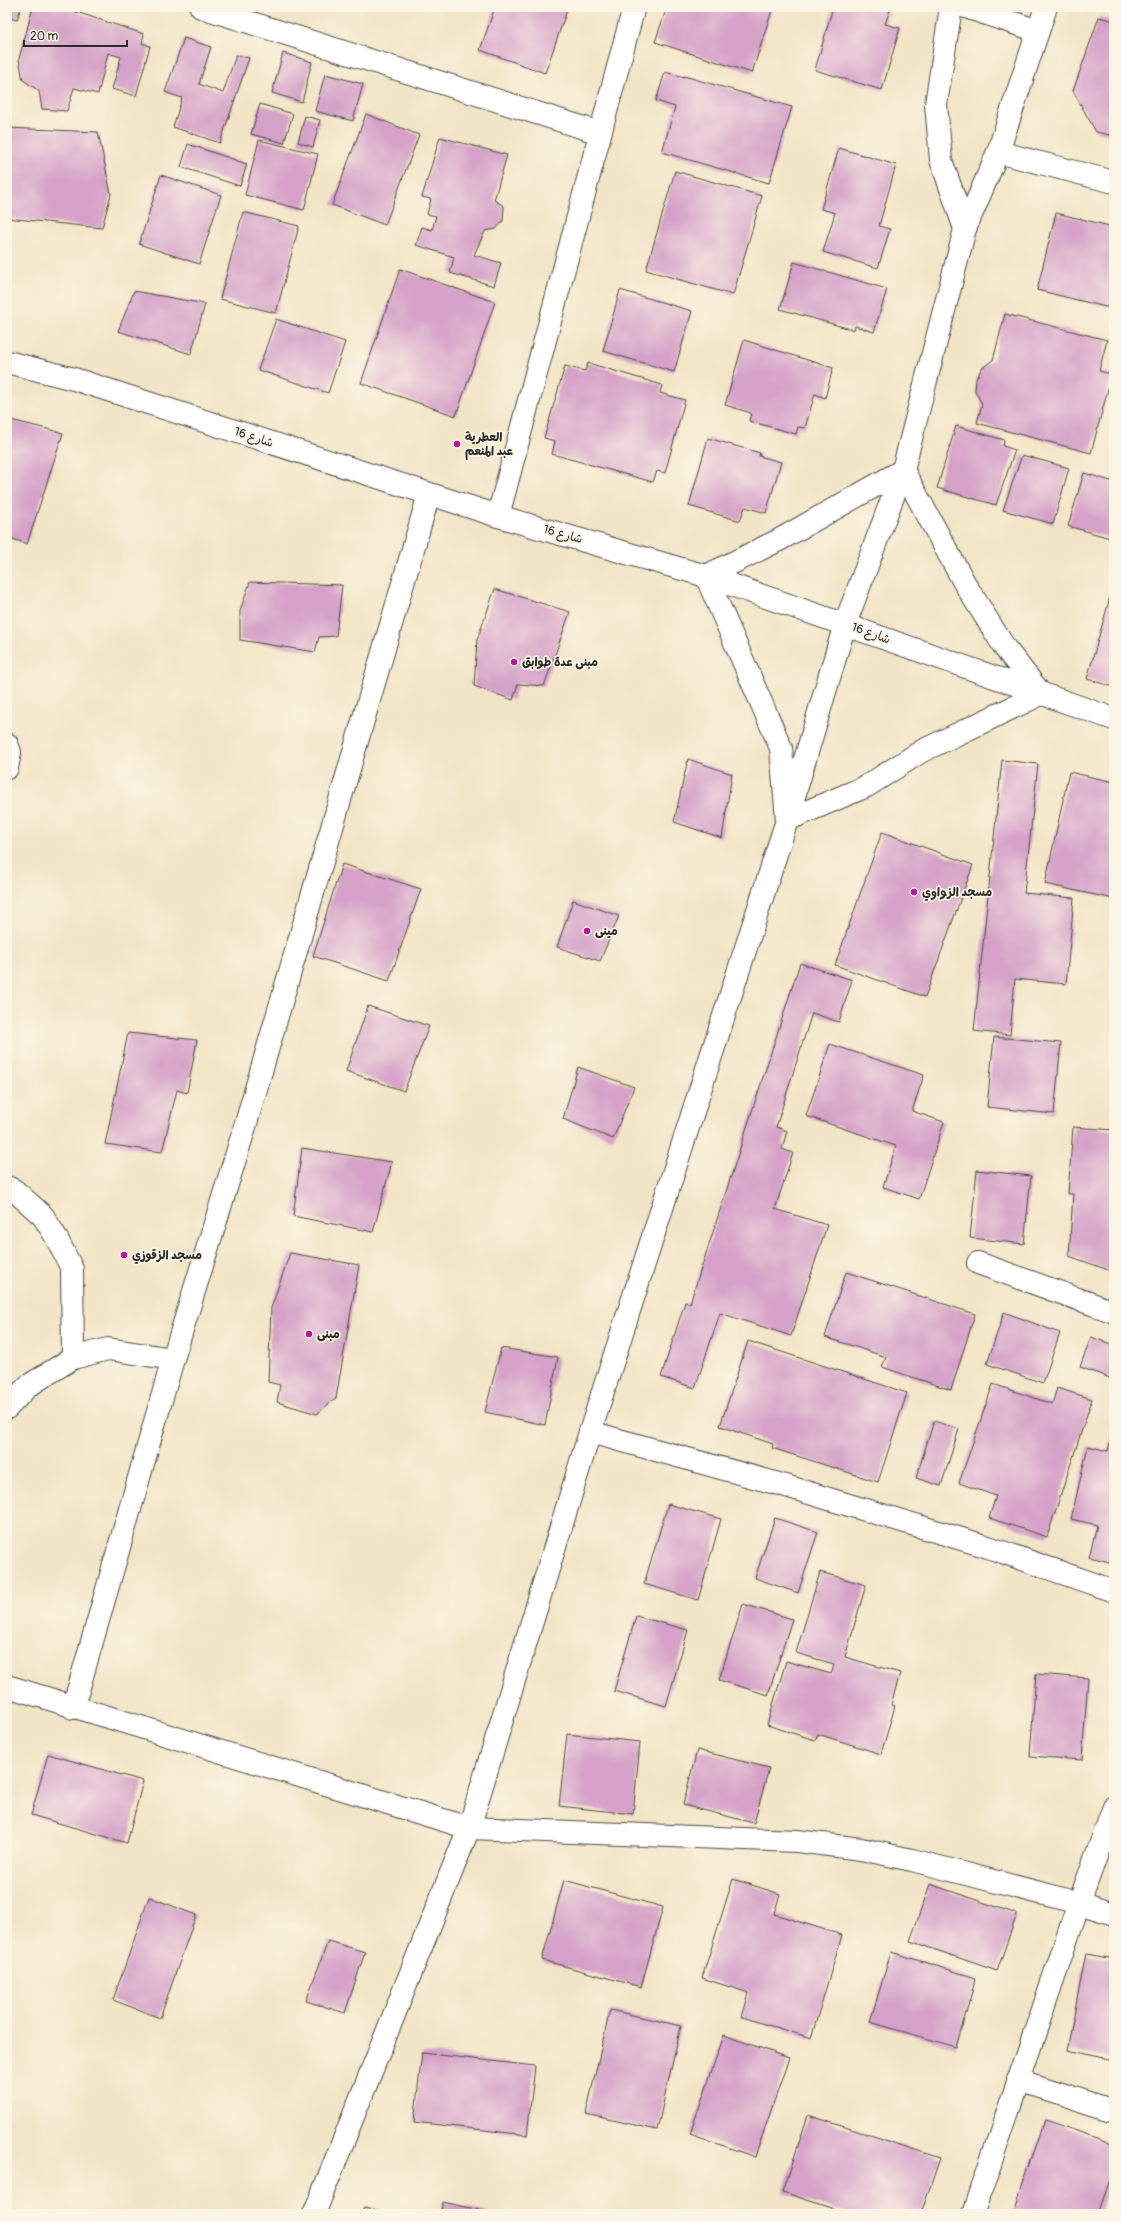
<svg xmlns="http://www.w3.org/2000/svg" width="1121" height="2221" viewBox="0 0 1121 2221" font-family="Pangolin,'Playpen Sans Arabic',sans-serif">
  <rect width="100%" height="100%" fill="#fcf5e5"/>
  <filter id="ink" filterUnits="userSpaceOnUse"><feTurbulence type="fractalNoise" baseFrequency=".025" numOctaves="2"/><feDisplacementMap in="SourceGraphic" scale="8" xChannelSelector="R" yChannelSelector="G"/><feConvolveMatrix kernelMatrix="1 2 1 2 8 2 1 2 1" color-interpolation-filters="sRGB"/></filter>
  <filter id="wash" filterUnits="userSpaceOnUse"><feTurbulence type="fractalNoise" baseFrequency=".012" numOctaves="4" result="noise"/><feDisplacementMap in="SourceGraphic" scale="16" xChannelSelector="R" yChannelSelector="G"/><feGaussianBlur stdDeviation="0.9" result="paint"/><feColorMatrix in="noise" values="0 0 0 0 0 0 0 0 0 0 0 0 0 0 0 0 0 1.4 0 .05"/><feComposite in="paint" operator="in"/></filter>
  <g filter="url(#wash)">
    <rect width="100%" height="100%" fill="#f2e4c6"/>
    <g id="blocks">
      <g fill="#d5a1c8">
        <polygon points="7,7 21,7 17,20 7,17"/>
        <polygon points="33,7 61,7 144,34 142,43 150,46 136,96 112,89 121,57 108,53 98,94 74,88 67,111 42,109 39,91 23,80 19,59"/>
        <polygon points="495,7 558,7 567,10 545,73 480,50"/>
        <polygon points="667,7 773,7 752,73 655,42"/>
        <polygon points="833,7 891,7 885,24 900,28 882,90 815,70"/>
        <polygon points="1099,17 1114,21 1114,136 1096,132 1073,91"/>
        <polygon points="184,38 211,47 199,84 223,93 236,55 249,58 220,143 173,127 182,98 165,92"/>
        <polygon points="283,53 312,62 302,102 272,93"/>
        <polygon points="665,72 684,77 684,76 792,107 769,183 662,152 675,107 656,101"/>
        <polygon points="325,74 363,84 353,121 315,111"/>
        <polygon points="260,104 293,114 284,143 251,134"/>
        <polygon points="366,114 419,135 385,225 332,205"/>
        <polygon points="305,116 320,120 313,147 298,142"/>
        <polygon points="7,128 98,132 111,194 102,228 7,218"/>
        <polygon points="440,137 507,155 494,200 504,206 503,221 496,229 485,231 474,255 501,263 494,286 450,273 454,257 416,245 422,227 432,230 436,216 427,214 431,199 422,197"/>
        <polygon points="259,140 318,154 304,210 245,195"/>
        <polygon points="188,144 247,164 240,186 181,167"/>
        <polygon points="839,148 896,165 879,226 890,229 878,268 823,252 835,213 821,209"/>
        <polygon points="675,171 762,196 733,295 646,270"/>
        <polygon points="161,175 221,195 199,264 139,244"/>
        <polygon points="243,212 299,226 276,313 220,299"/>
        <polygon points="1056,213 1114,227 1114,309 1037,290"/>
        <polygon points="794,262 887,289 874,332 855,326 854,330 780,309"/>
        <polygon points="400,269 495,302 456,416 361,383"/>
        <polygon points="620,290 692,311 674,372 603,351"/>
        <polygon points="134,291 205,304 191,354 118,331"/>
        <polygon points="1005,314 1107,340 1099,371 1112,374 1091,453 977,423 982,404 975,391 976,379 982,368 993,360"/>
        <polygon points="276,319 345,342 328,393 258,370"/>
        <polygon points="744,340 833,368 825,398 815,394 805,428 798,427 796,434 749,421 751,413 725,405"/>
        <polygon points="588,363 662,385 660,393 685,400 665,473 657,471 653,482 552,454 555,441 544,438 565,366 585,371"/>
        <polygon points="7,419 63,433 27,544 7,537"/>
        <polygon points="956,426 1004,440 1003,446 1015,450 996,505 937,488"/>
        <polygon points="708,438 760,453 759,456 781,462 766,513 745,507 740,521 689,506"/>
        <polygon points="1022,455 1069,468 1053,524 1003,510"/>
        <polygon points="1084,473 1114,482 1114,539 1068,526"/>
        <polygon points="250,582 342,585 336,636 319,637 315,652 240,640 240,611"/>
        <polygon points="1114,583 1114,687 1087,679"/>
        <polygon points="495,589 570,612 544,686 518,684 513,700 474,686 477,640"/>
        <polygon points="688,759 732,774 722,838 674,822"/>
        <polygon points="1002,760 1038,764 1024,893 1074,898 1066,984 1015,979 1010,1035 974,1031"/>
        <polygon points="1069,772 1114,782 1114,899 1045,884"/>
        <polygon points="882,832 973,865 925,997 835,965"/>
        <polygon points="342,864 421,889 389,981 313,956"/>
        <polygon points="573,900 619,916 600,961 557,947"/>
        <polygon points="800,963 852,980 839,1022 812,1013 776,1127 787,1131 782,1149 793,1153 775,1209 827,1225 791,1336 720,1313 695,1388 661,1377 685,1302 690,1303"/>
        <polygon points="368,1006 429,1026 404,1091 346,1071"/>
        <polygon points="128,1033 197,1040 187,1093 177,1090 162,1152 105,1144"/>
        <polygon points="994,1037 1061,1043 1054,1114 987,1107"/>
        <polygon points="830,1044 924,1075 912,1111 944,1122 919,1199 883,1187 896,1146 806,1116"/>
        <polygon points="578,1067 634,1087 613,1139 563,1119"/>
        <polygon points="1073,1127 1114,1130 1114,1272 1069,1256 1073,1194 1068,1194"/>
        <polygon points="302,1148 392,1162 373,1232 293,1216"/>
        <polygon points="977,1170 1031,1176 1024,1244 970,1238"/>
        <polygon points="290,1253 359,1265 336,1398 317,1414 277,1402 280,1385 268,1382 271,1308"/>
        <polygon points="846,1272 975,1314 951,1390 882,1367 886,1357 825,1337"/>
        <polygon points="1004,1312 1060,1333 1043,1383 987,1364"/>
        <polygon points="1091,1337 1114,1345 1114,1368 1110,1378 1080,1367"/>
        <polygon points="748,1341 907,1393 878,1482 772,1448 773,1444 720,1426"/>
        <polygon points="501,1348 558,1357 545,1425 485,1412"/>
        <polygon points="993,1384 1052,1404 1057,1388 1092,1399 1047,1537 989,1518 996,1496 959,1483"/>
        <polygon points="934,1421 959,1429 941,1486 916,1478"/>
        <polygon points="1114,1426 1114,1563 1089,1557 1097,1525 1071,1519 1088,1446 1108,1451"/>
        <polygon points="668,1504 721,1519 698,1600 644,1584"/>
        <polygon points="775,1518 818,1532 798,1593 755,1578"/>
        <polygon points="820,1572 866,1585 845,1657 900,1673 891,1705 895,1706 881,1754 818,1734 815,1740 767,1725 786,1661 831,1674 832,1672 834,1664 796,1653"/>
        <polygon points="743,1604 792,1619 768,1695 719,1680"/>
        <polygon points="636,1616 688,1630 666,1706 614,1691"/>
        <polygon points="1036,1674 1088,1678 1082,1760 1030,1756"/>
        <polygon points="567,1734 640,1742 633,1814 559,1806"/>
        <polygon points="697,1750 769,1768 754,1823 683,1805"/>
        <polygon points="48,1754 143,1781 127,1843 31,1815"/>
        <polygon points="733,1879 780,1894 774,1914 842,1935 811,2038 742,2017 749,1993 702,1978"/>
        <polygon points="564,1880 663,1907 641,1987 542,1960"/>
        <polygon points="930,1884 1017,1914 997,1971 910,1941"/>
        <polygon points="149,1897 196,1915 160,2018 113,2000"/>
        <polygon points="328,1941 365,1952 345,2013 306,2001"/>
        <polygon points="891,1952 976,1978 956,2047 870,2022"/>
        <polygon points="1086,1954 1114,1959 1114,2060 1067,2050"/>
        <polygon points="610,2010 681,2026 657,2130 586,2114"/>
        <polygon points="724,2035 789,2058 755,2157 690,2134"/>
        <polygon points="422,2053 535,2066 527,2135 414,2122"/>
        <polygon points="808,2115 940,2158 921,2214 849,2214 783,2192"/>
        <polygon points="1045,2120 1114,2144 1114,2171 1099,2214 1013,2214"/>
        <polygon points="443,2202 489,2212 488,2214 440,2214"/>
        <polygon points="364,2207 392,2213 392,2214 362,2214"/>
      </g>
    </g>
  </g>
  <g filter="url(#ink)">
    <use href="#blocks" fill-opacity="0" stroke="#494742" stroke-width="1"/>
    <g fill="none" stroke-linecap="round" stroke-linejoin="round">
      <defs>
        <g id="minor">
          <polyline points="201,7 600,133"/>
          <polyline points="951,7 936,104 941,160 965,229"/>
          <polyline points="966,7 1038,31"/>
          <polyline points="998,152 1114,182"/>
          <polyline points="7,362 74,379 498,516 706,576 1114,719"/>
          <polygon points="903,470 965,584 1005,648 1041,694 922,751 867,786 787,820 781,748 706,576 779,540"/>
          <polyline points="498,516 634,7"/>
          <polyline points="7,744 10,752 7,768"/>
          <polyline points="7,1187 14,1190 43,1216 56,1237 72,1269 73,1358"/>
          <polyline points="978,1263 1114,1312"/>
          <polyline points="7,1408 28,1386 73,1358 108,1349 173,1359"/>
          <polyline points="590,1432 786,1486 988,1547 1114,1591"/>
          <polyline points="7,1686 469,1828 797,1841 861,1849 912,1860 1079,1903 1114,1914"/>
          <polyline points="73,1708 173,1359 244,1130 429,494"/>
          <polyline points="1018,2080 1114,2111"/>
          <polyline points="314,2214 469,1828 590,1432 787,820 845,624 903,470 965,229 998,152 1046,7"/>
          <polyline points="973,2214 1079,1903 1114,1807"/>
        </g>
      </defs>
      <use href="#minor" stroke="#494742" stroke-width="24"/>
      <use href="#minor" stroke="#fff" stroke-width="22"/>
    </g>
  </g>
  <g fill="#b5179e" stroke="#fcf5e5" stroke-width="1.5">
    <circle cx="457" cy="444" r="4"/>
    <circle cx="514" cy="662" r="4"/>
    <circle cx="914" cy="892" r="4"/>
    <circle cx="587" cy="931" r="4"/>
    <circle cx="124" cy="1255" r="4"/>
    <circle cx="309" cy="1334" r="4"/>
  </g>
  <g text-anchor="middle" stroke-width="3.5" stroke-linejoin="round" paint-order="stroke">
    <g font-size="12" fill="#2b2b2b" stroke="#fcf5e5">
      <text transform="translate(254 437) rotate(18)" y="4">شارع 16</text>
      <text transform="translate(563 534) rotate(16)" y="4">شارع 16</text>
      <text transform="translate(871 633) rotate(20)" y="4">شارع 16</text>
    </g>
    <g font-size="12" font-weight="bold" fill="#2b2b2b" stroke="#fcf5e5" text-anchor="start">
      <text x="465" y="441">العطرية<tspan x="465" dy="14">عبد المنعم</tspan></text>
      <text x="522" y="666">مبنى عدة طوابق</text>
      <text x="922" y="896">مسجد الزواوي</text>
      <text x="595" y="935">مينى</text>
      <text x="132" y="1259">مسجد الزقوزي</text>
      <text x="317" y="1338">مبنى</text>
    </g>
  </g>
  <rect width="1121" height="2221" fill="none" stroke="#fcf5e5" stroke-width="24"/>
  <path d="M24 40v6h103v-6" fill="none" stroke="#2b2b2b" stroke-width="2"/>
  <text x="30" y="40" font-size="12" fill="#2b2b2b" stroke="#fcf5e5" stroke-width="3" paint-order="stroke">20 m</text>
</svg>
